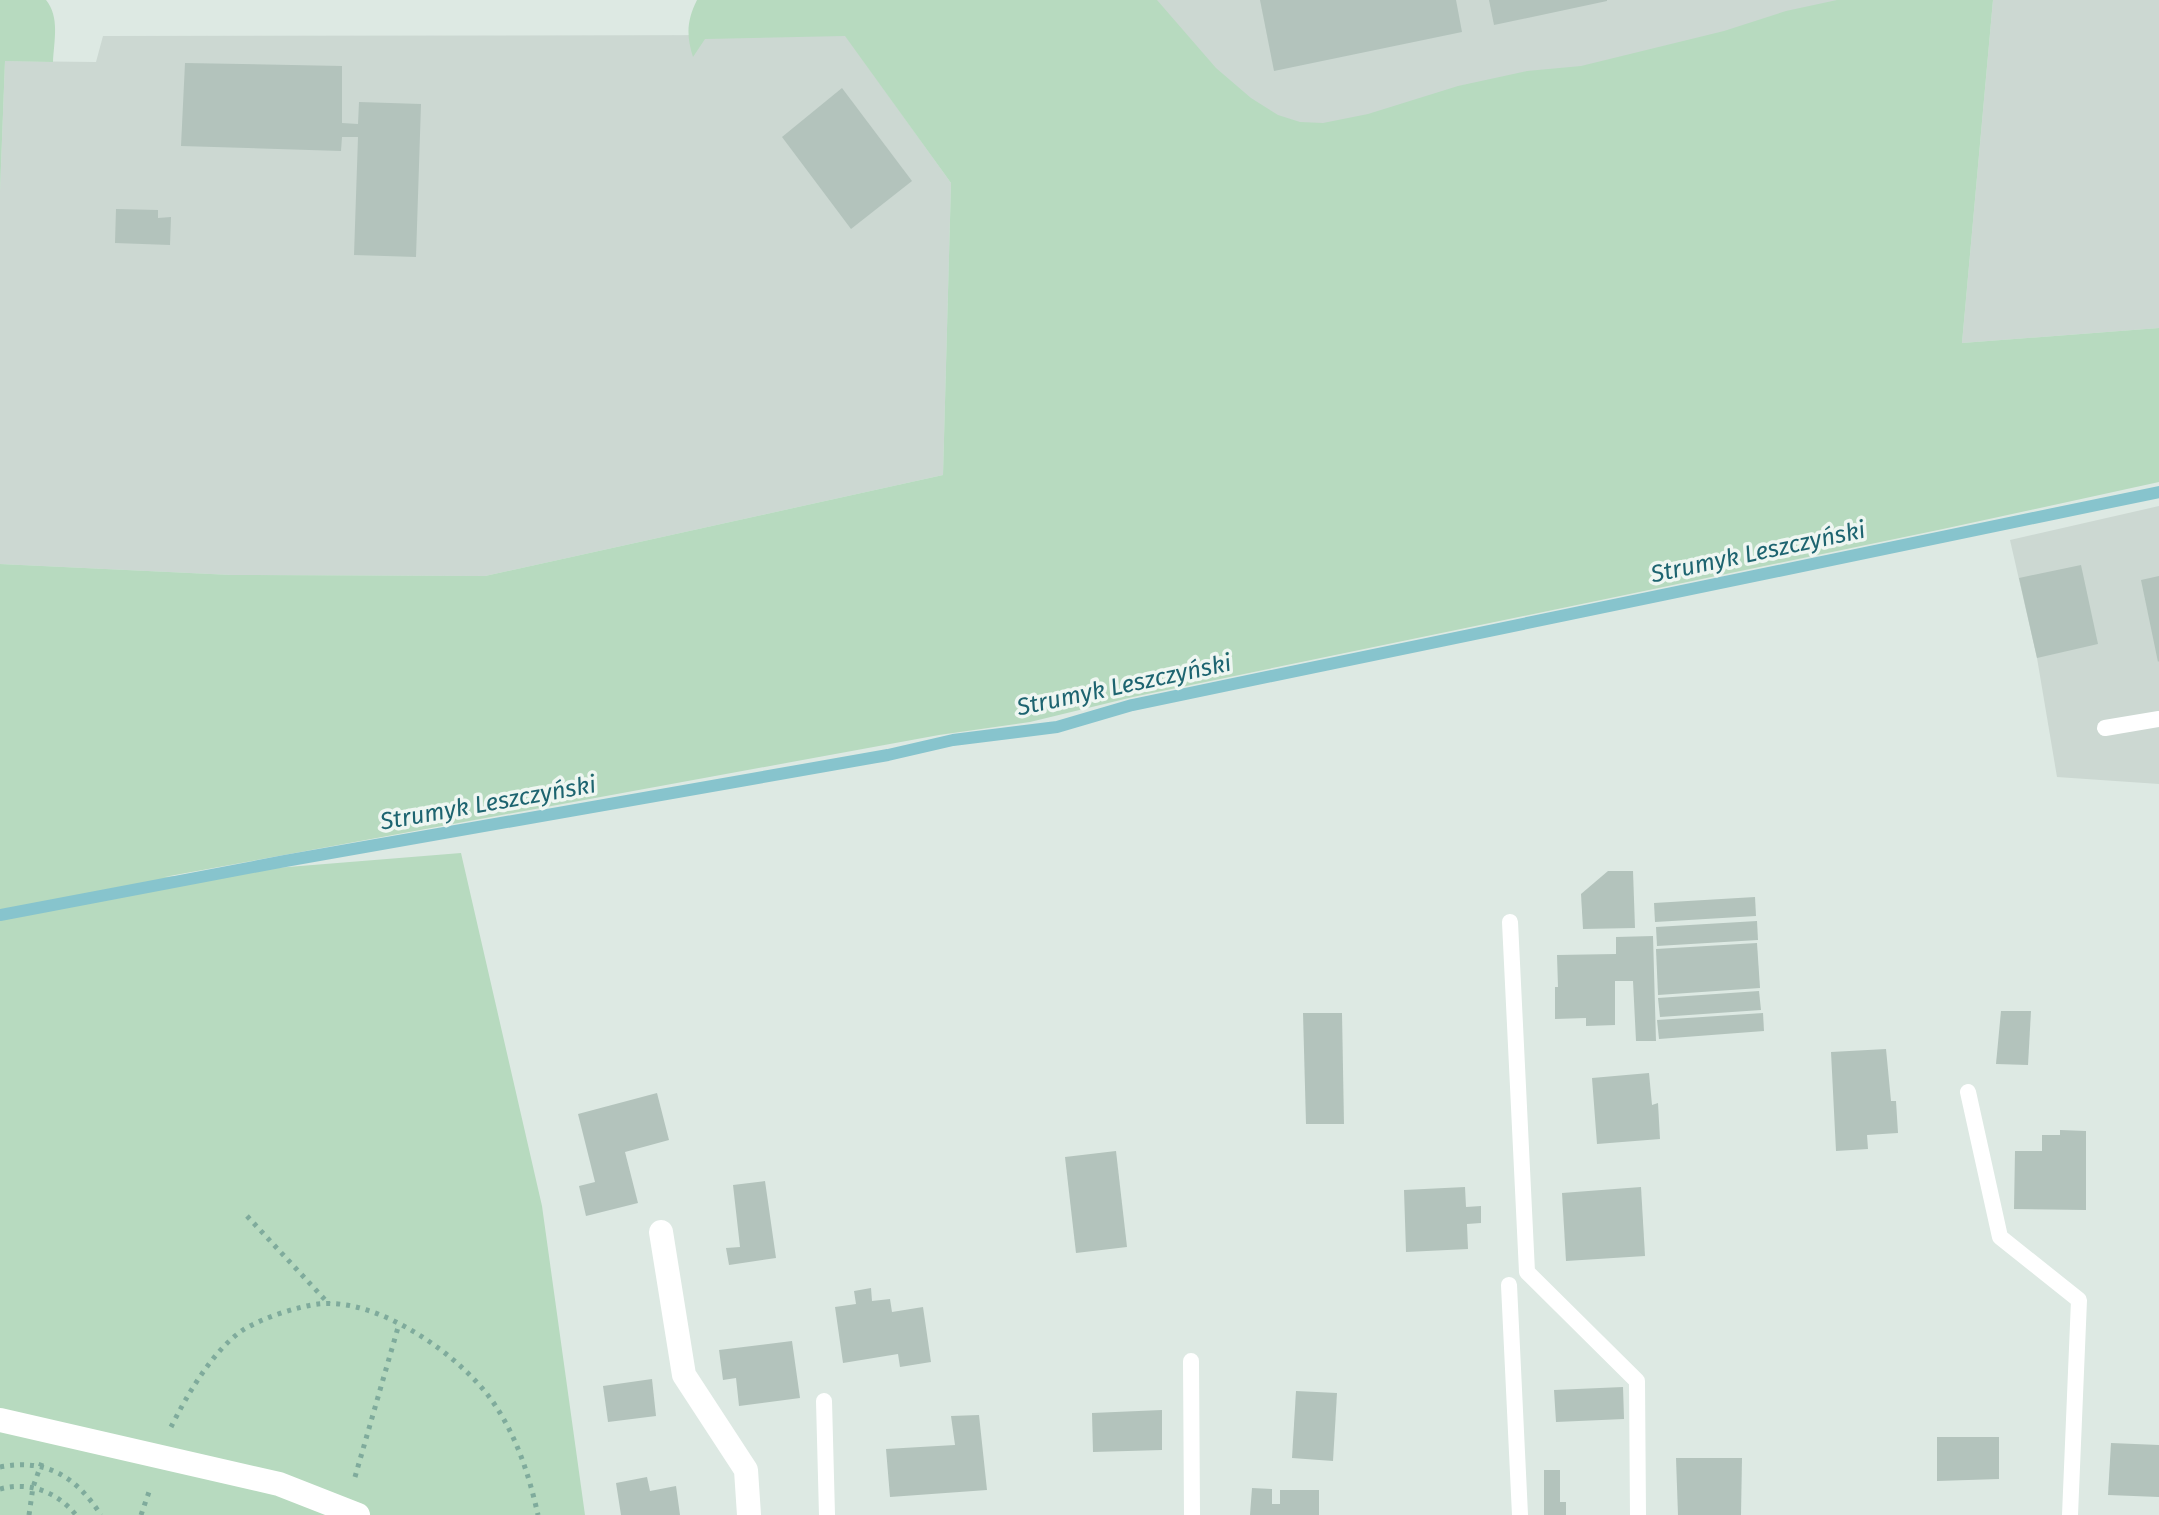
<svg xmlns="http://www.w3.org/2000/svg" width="2159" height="1515" viewBox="0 0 2159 1515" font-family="'Fira Sans',sans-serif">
  <rect width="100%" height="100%" fill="#dde9e3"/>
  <g fill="#ccd8d2">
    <polygon points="1140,0 1908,0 1316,137 1256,120"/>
    <polygon points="1993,0 2159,0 2159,328 1962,343"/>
    <polygon points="845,35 951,183 943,475 485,576 232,575 0,564 0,192 5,61 96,62 103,36"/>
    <polygon points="2159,506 2159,784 2057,777 2037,658 2010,540"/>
  </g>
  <g fill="#b7dabf">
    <path d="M 0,0 L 46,0 C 60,17 54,41 53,62 L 5,61 L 0,192 Z"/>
    <path d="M 697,0 L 1157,0 L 1216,68 L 1251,98 L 1278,115 L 1300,122 L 1323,123 L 1368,114 L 1458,86 L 1527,71 L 1581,66 L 1724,31 L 1786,11 L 1837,0 L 1993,0 L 1962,343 L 2159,328 L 2159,482 L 1943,529 L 1133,697 L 1030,722 L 939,735 L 164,877 L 461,853 L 542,1206 L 585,1515 L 0,1515 L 0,564 L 232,575 L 485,576 L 943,475 L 951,183 L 845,36 L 705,39 L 693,57 C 686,35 687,20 697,0 Z"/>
  </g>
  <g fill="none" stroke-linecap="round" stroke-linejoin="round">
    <polyline stroke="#87c4cd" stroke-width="12" points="0,915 285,861 888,755 953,740 1057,727 1132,705 2159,492"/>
  </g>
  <g fill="#b3c3bc">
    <polygon points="1260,0 1456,0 1462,32 1274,71"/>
    <polygon points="1489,0 1607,0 1607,1 1494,25"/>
    <polygon points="185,63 342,66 342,123 358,124 359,102 421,104 416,257 354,255 358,137 342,137 341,151 181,146"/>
    <polygon points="842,88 912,181 851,229 782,137"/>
    <polygon points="116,209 158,210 158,218 171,217 170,245 115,243"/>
    <polygon points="2081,565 2098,644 2037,658 2019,578"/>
    <polygon points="2159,576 2159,661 2158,662 2141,580"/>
    <polygon points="1608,871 1633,871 1635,928 1583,929 1581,894"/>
    <polygon points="1755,897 1756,916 1655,922 1654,903"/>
    <polygon points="1757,921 1758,940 1657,946 1656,927"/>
    <polygon points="1653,936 1656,1041 1636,1041 1633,981 1615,981 1615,1025 1586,1026 1586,1018 1555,1019 1555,987 1558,987 1557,955 1616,954 1616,937"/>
    <polygon points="1757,943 1760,988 1658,995 1656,949"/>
    <polygon points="1759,991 1761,1010 1660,1017 1658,998"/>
    <polygon points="2001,1011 2031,1011 2028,1065 1996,1064"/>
    <polygon points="1303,1013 1342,1013 1344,1124 1306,1124"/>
    <polygon points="1763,1013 1764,1031 1659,1039 1657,1020"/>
    <polygon points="1886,1049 1891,1101 1896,1101 1898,1133 1867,1135 1868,1149 1836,1151 1831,1052"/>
    <polygon points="1649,1073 1652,1105 1658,1103 1660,1139 1597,1144 1592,1078"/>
    <polygon points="657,1093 669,1140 625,1152 638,1203 586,1216 579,1186 595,1182 578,1114"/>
    <polygon points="2060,1130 2086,1131 2086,1210 2014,1209 2015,1151 2042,1151 2042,1135 2060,1135"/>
    <polygon points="1116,1151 1127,1247 1076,1253 1065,1157"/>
    <polygon points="765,1181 776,1258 729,1265 726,1248 740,1247 733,1185"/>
    <polygon points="1465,1187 1466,1207 1481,1206 1481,1223 1467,1224 1468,1249 1406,1252 1404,1190"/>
    <polygon points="1641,1187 1645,1256 1566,1261 1562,1193"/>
    <polygon points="871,1288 872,1301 890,1299 892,1312 923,1307 931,1362 900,1367 898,1354 843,1363 835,1307 856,1304 854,1291"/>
    <polygon points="792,1341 800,1398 739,1406 736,1378 723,1380 719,1350"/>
    <polygon points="652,1379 656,1416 608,1422 603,1386"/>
    <polygon points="1623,1387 1624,1419 1556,1422 1554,1390"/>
    <polygon points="1296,1391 1337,1393 1333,1461 1292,1458"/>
    <polygon points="1162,1410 1162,1450 1093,1452 1092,1413"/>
    <polygon points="979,1415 987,1490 890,1497 886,1449 955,1445 951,1416"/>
    <polygon points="1937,1437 1999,1437 1999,1479 1937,1481"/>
    <polygon points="2111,1443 2159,1445 2159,1497 2108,1495"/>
    <polygon points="1676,1458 1742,1458 1741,1515 1678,1515"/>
    <polygon points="1544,1470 1560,1470 1560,1502 1566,1502 1566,1515 1544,1515"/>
    <polygon points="647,1477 650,1491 676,1486 680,1515 621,1515 616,1483"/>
    <polygon points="1252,1488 1272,1489 1272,1504 1280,1504 1280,1490 1319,1490 1319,1515 1250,1515"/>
  </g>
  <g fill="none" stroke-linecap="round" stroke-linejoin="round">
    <g stroke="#7fab9c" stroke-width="5" stroke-dasharray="4 6" stroke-linecap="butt">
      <polyline points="247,1216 329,1304"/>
      <path d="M 171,1427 C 187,1395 213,1350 243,1330 C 262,1318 296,1307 318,1304 C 378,1297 460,1355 493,1402 C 517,1437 529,1475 538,1515"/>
      <path d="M 0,1467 C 47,1458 76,1477 101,1515"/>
      <polyline points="355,1477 399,1324"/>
      <path d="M 0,1489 C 30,1481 57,1492 76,1515"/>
      <polyline points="29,1515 33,1487 42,1462"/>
      <polyline points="141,1515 150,1489"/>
    </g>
    <g stroke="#fff" stroke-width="16">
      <polyline points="2105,728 2159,719"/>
      <polyline points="1510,922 1527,1272 1637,1381 1638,1515"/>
      <polyline points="1968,1092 2000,1237 2079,1300 2070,1515"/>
      <polyline points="1509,1285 1520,1515"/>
      <polyline points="1191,1361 1192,1515"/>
      <polyline points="824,1401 827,1515"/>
    </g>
    <g stroke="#fff" stroke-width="24">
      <polyline points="661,1232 684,1375 746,1470 749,1515"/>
      <polyline points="0,1420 279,1484 358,1515"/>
    </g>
  </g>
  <g text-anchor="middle" stroke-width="7" stroke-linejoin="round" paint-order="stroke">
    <g font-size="24" font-style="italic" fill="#1d6470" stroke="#eef6f1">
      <text transform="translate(1758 552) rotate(-12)" y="8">Strumyk Leszczyński</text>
      <text transform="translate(1124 685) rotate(-12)" y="8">Strumyk Leszczyński</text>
      <text transform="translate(488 803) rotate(-10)" y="8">Strumyk Leszczyński</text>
    </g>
  </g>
</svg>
